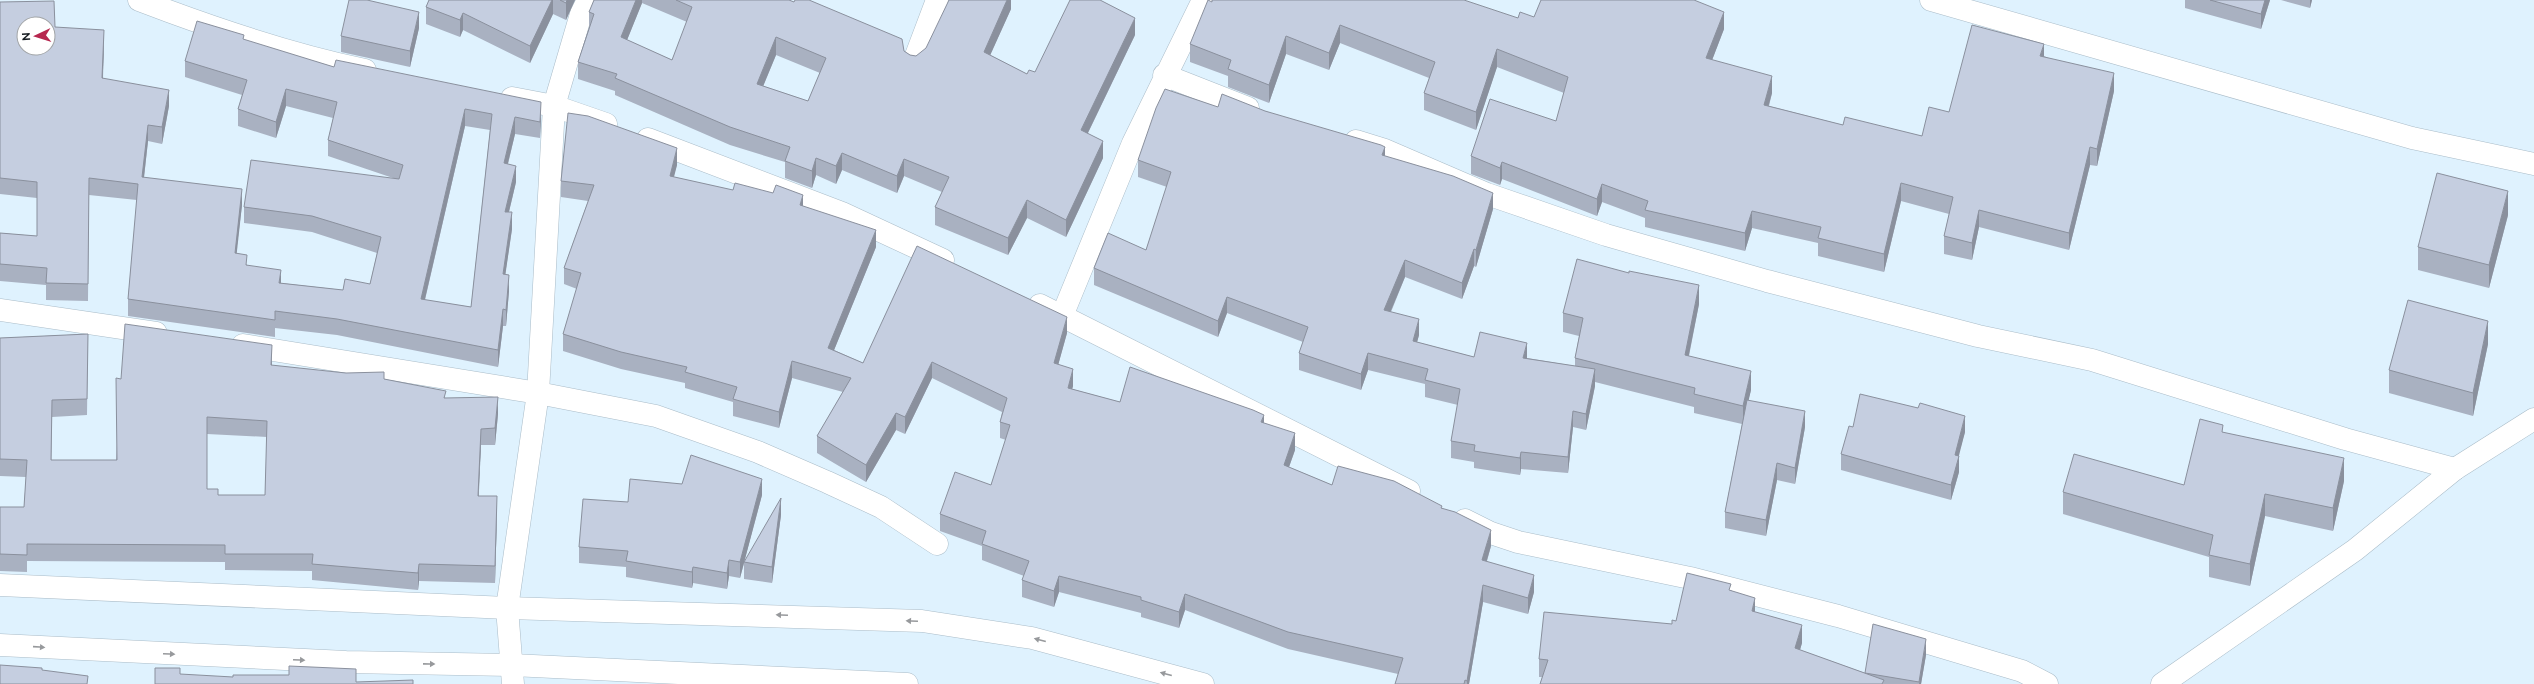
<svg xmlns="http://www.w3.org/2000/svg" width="2534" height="684" viewBox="0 0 2534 684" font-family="Raleway,sans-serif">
  <rect width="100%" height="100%" fill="#dff2fe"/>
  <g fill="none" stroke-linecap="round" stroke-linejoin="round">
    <defs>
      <g id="minor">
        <path d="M 139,0 C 212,28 288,54 365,70"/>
        <polyline points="1931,0 2412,138 2534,164"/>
        <polyline points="914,61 937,0"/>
        <polyline points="1164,75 1248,108"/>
        <polyline points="512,98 554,106 606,124"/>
        <polyline points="648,139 842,213 943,260"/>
        <polyline points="1356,141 1385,150 1487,194 1606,235 1767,281 1978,336 2092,360 2345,439 2455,469"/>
        <polyline points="1040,305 1409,491"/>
        <polyline points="0,310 156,333"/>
        <polyline points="1062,316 1133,143 1203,0"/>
        <polyline points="243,345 538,393 656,416 758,452 827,482 881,507 937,544"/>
        <polyline points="1465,520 1491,533 1518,542 1690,578 1838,616 2022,671 2047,684"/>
        <polyline points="2162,684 2355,550 2455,469 2534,419"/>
      </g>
      <polyline id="tertiary" points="513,684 507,608 538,393 554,106 581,14 588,0"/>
      <g id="primary">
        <polyline points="0,585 507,608 922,621 1032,638 1203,684"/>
        <polyline points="0,645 346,662 512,665 907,684"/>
      </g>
    </defs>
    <use href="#minor" stroke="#aabcc8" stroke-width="23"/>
    <use href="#tertiary" stroke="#aabcc8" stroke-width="23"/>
    <use href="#primary" stroke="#aabcc8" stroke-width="23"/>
    <use href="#minor" stroke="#fff" stroke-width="22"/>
    <use href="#tertiary" stroke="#fff" stroke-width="22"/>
    <use href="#primary" stroke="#fff" stroke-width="22"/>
  </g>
  <g fill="#a9b1c1" fill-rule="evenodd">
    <polygon points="429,0 575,0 566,20 553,14 530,63 463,30 460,37 426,24 426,7"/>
    <path d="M 594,0 L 789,0 L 904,51 L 910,55 L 916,56 L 1011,0 L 1011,9 L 990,55 L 1027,74 L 1035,72 L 1135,35 L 1088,133 L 1103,158 L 1066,237 L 1027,218 L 1008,255 L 935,225 L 935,207 L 942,192 L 904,176 L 897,193 L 842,170 L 836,184 L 816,175 L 812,188 L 785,178 L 785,162 L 730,145 L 615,95 L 615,91 L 578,79 L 578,62 L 589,27 L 589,12 ZM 642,3 L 687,22 L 672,60 L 627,40 ZM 776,55 L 820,73 L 808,101 L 763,86 Z"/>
    <polygon points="2184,0 2270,0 2261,29 2185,8 2185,0"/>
    <polygon points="2281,0 2312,0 2310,8"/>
    <path d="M 0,2 L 55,27 L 104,46 L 103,78 L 169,106 L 162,144 L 148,141 L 144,178 L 242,205 L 236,253 L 247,265 L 281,283 L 343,290 L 370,284 L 377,253 L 312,232 L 244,223 L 244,207 L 396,179 L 328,156 L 328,140 L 333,118 L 286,106 L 276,138 L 238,126 L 238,109 L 242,95 L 185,77 L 185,61 L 244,40 L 334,67 L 541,118 L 540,138 L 515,134 L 508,164 L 516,182 L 509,212 L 512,229 L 505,275 L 509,291 L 506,326 L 503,326 L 498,367 L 337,335 L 275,328 L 275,337 L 128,316 L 128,299 L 137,200 L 89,195 L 88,301 L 46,300 L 46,285 L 0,281 L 0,233 L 37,236 L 37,198 L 0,194 ZM 465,126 L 490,130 L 471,307 L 425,300 Z"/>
    <polygon points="1212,2 1518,18 1534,17 1724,29 1712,60 1772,93 1769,106 1843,125 1922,136 1949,112 2044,56 2114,91 2097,166 2090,165 2069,250 1979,227 1972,260 1944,254 1944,236 1949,214 1901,201 1884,272 1818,256 1818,243 1752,228 1745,251 1645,227 1645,218 1602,202 1597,216 1502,179 1500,185 1471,174 1471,156 1556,121 1564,93 1497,67 1476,130 1424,110 1424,93 1429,78 1340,43 1329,70 1286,54 1269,103 1228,87 1228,76 1190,62 1190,44"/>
    <polygon points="419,28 410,67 341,52 341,36"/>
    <polygon points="1218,107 1265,111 1385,156 1493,209 1476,267 1474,266 1462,299 1405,277 1391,312 1419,335 1417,342 1474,357 1527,358 1575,366 1575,358 1579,336 1563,332 1563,313 1699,304 1689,356 1751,390 1748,401 1805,427 1795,484 1777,480 1766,536 1725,528 1725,512 1742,424 1694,413 1694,407 1595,382 1595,386 1586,430 1573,427 1568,473 1521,469 1520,475 1474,468 1474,462 1451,458 1451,441 1458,405 1425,397 1425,384 1368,370 1361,390 1299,370 1299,353 1303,342 1227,313 1218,337 1094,285 1094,268 1146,250 1167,187 1138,177 1138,160"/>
    <polygon points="677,165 673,177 803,206 876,247 834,350 863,363 1067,333 1058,365 1073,386 1072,389 1120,402 1264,423 1295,450 1289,467 1332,485 1442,508 1491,546 1487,561 1534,592 1528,614 1483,602 1469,684 1395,684 1398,674 1288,649 1185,610 1179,628 1141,617 1141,613 1059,592 1054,607 1022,597 1022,580 1024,576 982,560 982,546 940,531 940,514 991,485 1006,440 1000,438 1000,422 1002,412 932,378 905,434 896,430 866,482 817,453 817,436 843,392 792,378 779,428 733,416 733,402 685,388 685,383 621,369 563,351 563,334 577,289 564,284 564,268 588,201 561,197 561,181"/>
    <polygon points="2508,215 2489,288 2418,270 2418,247"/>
    <path d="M 88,334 L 87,415 L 52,417 L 51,460 L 116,460 L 121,379 L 272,362 L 272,366 L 384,379 L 498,414 L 495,445 L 481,445 L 478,496 L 497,513 L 495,583 L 419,581 L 418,590 L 312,580 L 312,571 L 225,570 L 225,562 L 27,561 L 27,572 L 0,571 L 0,507 L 24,507 L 26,477 L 0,476 L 0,338 ZM 207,434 L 267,437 L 265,495 L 218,495 L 207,489 Z"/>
    <polygon points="2488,344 2473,416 2389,393 2389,370"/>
    <polygon points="1853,427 1965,432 1958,456 1959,472 1951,500 1841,470 1841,454"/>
    <polygon points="2223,432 2344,481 2333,531 2265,516 2250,586 2209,577 2209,557 2063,514 2063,492 2184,485"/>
    <polygon points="762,495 744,562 781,515 772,583 744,579 744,563 740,578 729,576 727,589 693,583 692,588 626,577 626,567 579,563 579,547 628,502"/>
    <polygon points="1731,590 1755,612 1802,643 1800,650 1865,673 1926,655 1921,684 1540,684 1542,677 1539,677 1539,659 1672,624 1676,621"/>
  </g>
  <g fill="#8a909d">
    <polygon points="552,0 553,0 553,14 530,63 530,46"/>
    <polygon points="567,0 575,0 566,20 566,3"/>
    <polygon points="636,0 642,0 642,3 621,55 621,37"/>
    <polygon points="1007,0 1011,0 1011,9 984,69 984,52"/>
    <polygon points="2265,0 2270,0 2261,29 2261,14"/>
    <polygon points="2310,0 2312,0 2310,8"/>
    <polygon points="419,12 419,28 410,67 410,51"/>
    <polygon points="1724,12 1724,29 1706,76 1706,58"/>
    <polygon points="463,13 463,30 460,37 460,20"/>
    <polygon points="1135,18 1135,35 1081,147 1081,130"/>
    <polygon points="1340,25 1340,43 1329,70 1329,53"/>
    <polygon points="104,30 104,46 102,95 102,78"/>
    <polygon points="1286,36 1286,54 1269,103 1269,85"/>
    <polygon points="776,37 776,55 757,101 757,84"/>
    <polygon points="2044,44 2044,61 2040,56"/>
    <polygon points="1497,49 1497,67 1476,130 1476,112"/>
    <polygon points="2114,73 2114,91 2097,166 2097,149"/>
    <polygon points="1772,76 1772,93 1764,122 1764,105"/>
    <polygon points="286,89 286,106 276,138 276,122"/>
    <polygon points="169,90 169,106 162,144 162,127"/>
    <polygon points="541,102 541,118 540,138 540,122"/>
    <polygon points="465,109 465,126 421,316 421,299"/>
    <polygon points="515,117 515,134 504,179 504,163"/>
    <polygon points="148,125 148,141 142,194 142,177"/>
    <polygon points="1103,141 1103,158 1066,237 1066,220"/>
    <polygon points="1385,147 1385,163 1382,155"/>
    <polygon points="2090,147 2090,165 2069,250 2069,233"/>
    <polygon points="677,148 677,165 670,193 670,176"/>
    <polygon points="842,153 842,170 836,184 836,166"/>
    <polygon points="816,158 816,175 812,188 812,171"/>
    <polygon points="904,159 904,176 897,193 897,176"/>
    <polygon points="1502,162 1502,179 1500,185 1500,168"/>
    <polygon points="516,166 516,182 505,228 505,212"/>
    <polygon points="1901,183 1901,201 1884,272 1884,254"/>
    <polygon points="1602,184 1602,202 1597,216 1597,199"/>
    <polygon points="242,189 242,205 235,269 235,253"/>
    <polygon points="2508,191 2508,215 2489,288 2489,265"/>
    <polygon points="1493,193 1493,209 1476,267 1476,250"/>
    <polygon points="803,195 803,212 800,205"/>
    <polygon points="1027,200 1027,218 1008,255 1008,238"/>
    <polygon points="1979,210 1979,227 1972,260 1972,243"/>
    <polygon points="1752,211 1752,228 1745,251 1745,233"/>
    <polygon points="512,212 512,229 503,291 503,274"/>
    <polygon points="876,230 876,247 828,365 828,348"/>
    <polygon points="1474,249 1474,266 1462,299 1462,283"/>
    <polygon points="1405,260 1405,277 1384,327 1384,310"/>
    <polygon points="281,270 281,286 279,283"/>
    <polygon points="509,275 509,291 506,326 506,310"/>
    <polygon points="1699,285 1699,304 1685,374 1685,355"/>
    <polygon points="1227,297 1227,313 1218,337 1218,321"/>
    <polygon points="503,309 503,326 498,367 498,350"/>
    <polygon points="1067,317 1067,333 1054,380 1054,363"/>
    <polygon points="1419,319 1419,335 1413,357 1413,341"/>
    <polygon points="2488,321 2488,344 2473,416 2473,393"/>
    <polygon points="1527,343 1527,360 1523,358"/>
    <polygon points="272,345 272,362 271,382 271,365"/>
    <polygon points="1368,353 1368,370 1361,390 1361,374"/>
    <polygon points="792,361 792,378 779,428 779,412"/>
    <polygon points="932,362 932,378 905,434 905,417"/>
    <polygon points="1073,369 1073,386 1068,404 1068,388"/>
    <polygon points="1595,369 1595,386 1586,430 1586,414"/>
    <polygon points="1751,371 1751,390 1743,425 1743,406"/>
    <polygon points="498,397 498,414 495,445 495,428"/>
    <polygon points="52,400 52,417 51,476 51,460"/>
    <polygon points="1573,411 1573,427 1568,473 1568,457"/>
    <polygon points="1805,411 1805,427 1795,484 1795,468"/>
    <polygon points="896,413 896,430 866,482 866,465"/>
    <polygon points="1264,415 1264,432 1261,422"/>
    <polygon points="1965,416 1965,432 1955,471 1955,455"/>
    <polygon points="481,429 481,445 478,513 478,496"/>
    <polygon points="1295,433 1295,450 1284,481 1284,465"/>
    <polygon points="1521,452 1521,469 1520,475 1520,458"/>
    <polygon points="1959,456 1959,472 1951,500 1951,485"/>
    <polygon points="2344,458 2344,481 2333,531 2333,508"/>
    <polygon points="1777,463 1777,480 1766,536 1766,520"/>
    <polygon points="762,479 762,495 740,578 740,562"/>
    <polygon points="2265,494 2265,516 2250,586 2250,564"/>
    <polygon points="497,496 497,513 495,583 495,566"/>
    <polygon points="781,498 781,515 772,583 772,567"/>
    <polygon points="1491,530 1491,546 1482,577 1482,560"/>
    <polygon points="729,560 729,576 727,589 727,573"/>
    <polygon points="419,564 419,581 418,590 418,573"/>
    <polygon points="693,567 693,583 692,588 692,572"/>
    <polygon points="1534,575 1534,592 1528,614 1528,598"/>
    <polygon points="1059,576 1059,592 1054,607 1054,591"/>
    <polygon points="1483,585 1483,602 1469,684 1467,684 1467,681"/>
    <polygon points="1185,594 1185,610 1179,628 1179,612"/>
    <polygon points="1755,598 1755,615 1752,611"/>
    <polygon points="1802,625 1802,643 1795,666 1795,648"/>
    <polygon points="1926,639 1926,655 1921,684 1919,684"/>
  </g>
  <g fill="#c5cee0" stroke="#8a909d" fill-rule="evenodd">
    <polygon points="349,0 367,0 419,12 410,51 341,36"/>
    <polygon points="429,0 552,0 530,46 463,13 460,20 426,7"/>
    <polygon points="560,0 567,0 566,3"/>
    <path d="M 594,0 L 636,0 L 621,37 L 672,60 L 692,7 L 676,0 L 789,0 L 794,2 L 795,0 L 809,0 L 902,39 L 904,51 L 910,55 L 916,56 L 926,48 L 949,0 L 1007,0 L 984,52 L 1027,74 L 1029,70 L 1035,72 L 1070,0 L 1100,0 L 1135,18 L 1081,130 L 1103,141 L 1066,220 L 1027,200 L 1008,238 L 935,207 L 949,177 L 904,159 L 897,176 L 842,153 L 836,166 L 816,158 L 812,171 L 785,161 L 790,147 L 730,127 L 615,78 L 617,74 L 578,62 L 594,14 L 589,12 ZM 776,37 L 826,58 L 808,101 L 757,84 Z"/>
    <polygon points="1208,0 1212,2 1212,0 1464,0 1518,18 1520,12 1534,17 1541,0 1694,0 1724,12 1706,58 1772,76 1764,105 1843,125 1845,117 1922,136 1929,107 1949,112 1972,25 2044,44 2040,56 2114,73 2097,149 2090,147 2069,233 1979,210 1972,243 1944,236 1953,197 1901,183 1884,254 1818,238 1821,227 1752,211 1745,233 1645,210 1648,201 1602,184 1597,199 1502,162 1500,168 1471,156 1490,99 1556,121 1568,77 1497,49 1476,112 1424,93 1435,62 1340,25 1329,53 1286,36 1269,85 1228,69 1231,60 1190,44"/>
    <polygon points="2210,0 2265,0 2261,14"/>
    <path d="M 54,1 L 55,27 L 104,30 L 102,78 L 169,90 L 162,127 L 148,125 L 142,177 L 242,189 L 235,253 L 247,255 L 246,265 L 281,270 L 279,283 L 343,290 L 345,279 L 370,284 L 381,237 L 312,216 L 244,207 L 251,160 L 399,179 L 403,165 L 328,140 L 337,102 L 286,89 L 276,122 L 238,109 L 247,80 L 185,61 L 197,21 L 244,35 L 243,39 L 334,67 L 336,60 L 541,102 L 540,122 L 515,117 L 504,163 L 516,166 L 505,212 L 512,212 L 503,274 L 509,275 L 506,310 L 503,309 L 498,350 L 337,319 L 275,311 L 275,320 L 128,299 L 138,184 L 89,178 L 88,284 L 46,283 L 47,268 L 0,264 L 0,233 L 37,236 L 37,182 L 0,178 L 0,2 ZM 24,24 L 48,24 L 48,48 L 24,48 ZM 465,109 L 492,114 L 471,307 L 421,299 Z"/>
    <polygon points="1165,89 1218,107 1222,94 1265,111 1381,145 1385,147 1382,155 1453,176 1493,193 1476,250 1474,249 1462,283 1405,260 1384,310 1419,319 1413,341 1474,357 1480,332 1527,343 1523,358 1595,369 1586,414 1573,411 1568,457 1521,452 1520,458 1474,451 1475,445 1451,441 1460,389 1425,380 1428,369 1368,353 1361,374 1299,353 1308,327 1227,297 1218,321 1094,268 1108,233 1146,250 1171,172 1138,160 1156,108"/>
    <polygon points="568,113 588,116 677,148 670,176 733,190 735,183 773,193 776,185 803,195 800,205 876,230 828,348 863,363 917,246 1067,317 1054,363 1073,369 1068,388 1120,402 1130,367 1253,410 1264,415 1261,422 1295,433 1284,465 1332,485 1338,466 1394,481 1442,506 1441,508 1455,512 1491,530 1482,560 1534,575 1528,598 1483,585 1467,681 1465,680 1464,684 1395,684 1403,658 1288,632 1185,594 1179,612 1141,600 1141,597 1059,576 1054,591 1022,580 1029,561 982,544 986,531 940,514 955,472 991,485 1010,425 1000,422 1007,398 932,362 905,417 896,413 866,465 817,436 851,378 792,361 779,412 733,399 737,387 685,372 687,367 621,352 563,334 581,273 564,268 594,185 561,181"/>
    <polygon points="2437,173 2508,191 2489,265 2418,247"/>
    <polygon points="1577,259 1629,273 1629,271 1699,285 1685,355 1751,371 1743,406 1694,394 1695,388 1575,358 1583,318 1563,313"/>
    <polygon points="2408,300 2488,321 2473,393 2389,370"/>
    <path d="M 125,324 L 272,345 L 271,365 L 346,373 L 384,372 L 384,379 L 446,391 L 444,398 L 498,397 L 495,428 L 481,429 L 478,496 L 497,496 L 495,566 L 419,564 L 418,573 L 312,564 L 313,554 L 225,554 L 225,545 L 27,544 L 27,555 L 0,554 L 0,507 L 24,507 L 27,460 L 0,459 L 0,338 L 88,334 L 87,399 L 52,400 L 51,460 L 117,460 L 116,378 L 121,379 ZM 207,417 L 267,421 L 265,495 L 218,495 L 218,489 L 207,489 Z"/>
    <polygon points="1860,394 1918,408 1920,403 1965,416 1955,455 1959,456 1951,485 1841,454 1849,426 1853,427"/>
    <polygon points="1747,400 1805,411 1795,468 1777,463 1766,520 1725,512"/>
    <polygon points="2200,419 2223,425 2222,432 2344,458 2333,508 2265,494 2250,564 2209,555 2213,535 2063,492 2074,454 2184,485"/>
    <polygon points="691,455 762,479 740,562 729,560 727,573 693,567 692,572 626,561 628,551 579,547 583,499 628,502 630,479 682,484"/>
    <polygon points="781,498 772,567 744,562"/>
    <polygon points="1687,573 1731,584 1729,590 1755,598 1752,611 1802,625 1795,648 1884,680 1882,684 1540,684 1548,660 1539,659 1544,612 1672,624 1672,620 1676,621"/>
    <polygon points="1873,624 1926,639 1919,682 1865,673"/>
    <polygon points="0,665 42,668 42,670 88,676 87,684 0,684"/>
    <polygon points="289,666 356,669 356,682 413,680 413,684 155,684 155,668 180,668 180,674 233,677 233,675 289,675"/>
  </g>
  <defs><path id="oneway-solid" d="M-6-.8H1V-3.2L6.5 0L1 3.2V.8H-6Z"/></defs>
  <g fill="#97999c">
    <use href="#oneway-solid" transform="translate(782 615) rotate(-178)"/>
    <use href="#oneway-solid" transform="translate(912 621) rotate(-177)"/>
    <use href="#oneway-solid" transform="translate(1040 640) rotate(-165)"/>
    <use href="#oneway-solid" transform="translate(39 647) rotate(4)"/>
    <use href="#oneway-solid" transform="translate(169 654) rotate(3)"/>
    <use href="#oneway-solid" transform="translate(299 660) rotate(3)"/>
    <use href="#oneway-solid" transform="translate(429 664) rotate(1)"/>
    <use href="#oneway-solid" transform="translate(1166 674) rotate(-165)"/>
  </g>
  <g transform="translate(36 36) rotate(266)"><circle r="19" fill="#ffffff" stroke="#a2a5a7"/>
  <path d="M0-3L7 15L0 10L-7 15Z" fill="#b7274f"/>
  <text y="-6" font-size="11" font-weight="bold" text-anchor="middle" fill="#171d22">N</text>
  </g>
</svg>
